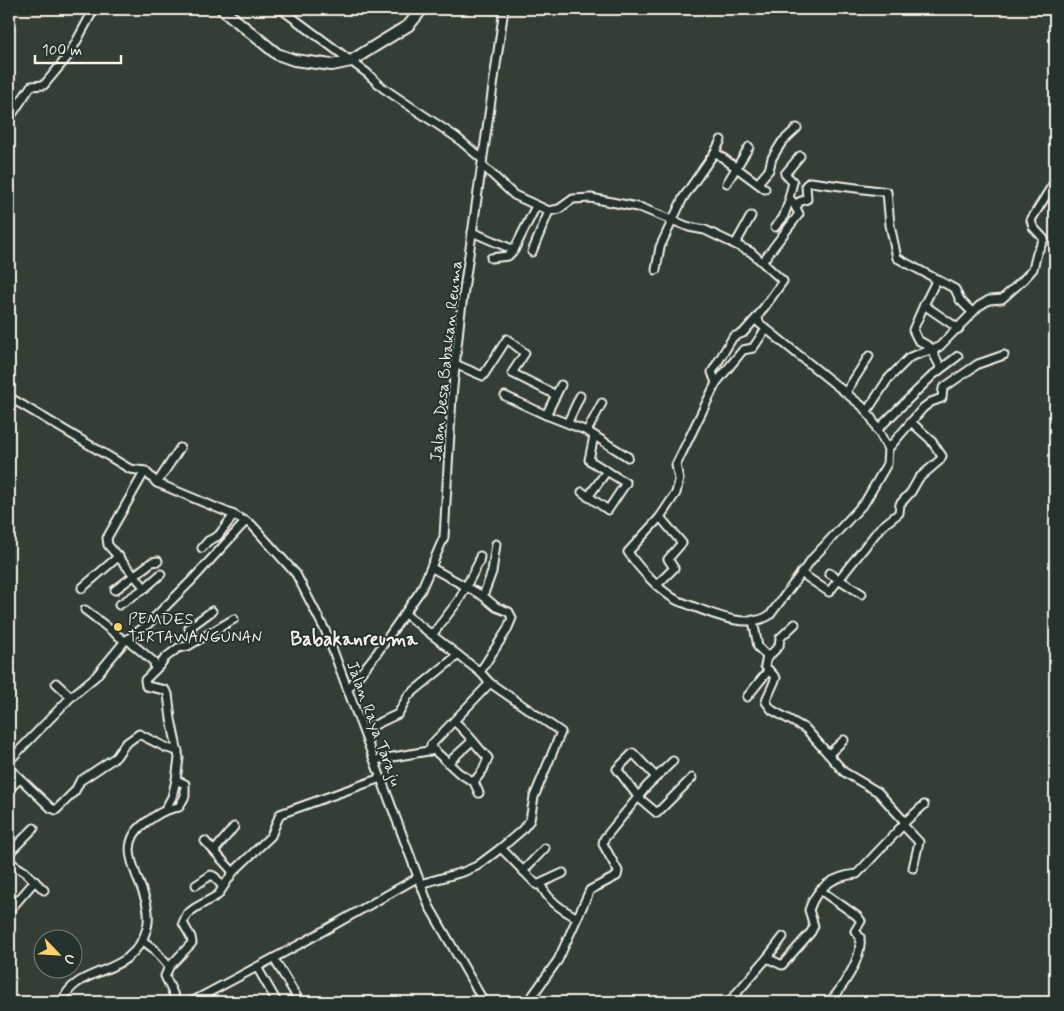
<svg xmlns="http://www.w3.org/2000/svg" width="1064" height="1011" viewBox="0 0 1064 1011" font-family="Mynerve,sans-serif">
  <rect width="100%" height="100%" fill="#343e35"/>
  <filter id="ink" filterUnits="userSpaceOnUse"><feTurbulence type="fractalNoise" baseFrequency=".02" numOctaves="2"/><feDisplacementMap in="SourceGraphic" scale="10" xChannelSelector="R" yChannelSelector="G"/><feConvolveMatrix kernelMatrix="1 2 1 2 8 2 1 2 1" color-interpolation-filters="sRGB"/></filter>
  <g filter="url(#ink)">
    <g fill="none" stroke-linecap="round" stroke-linejoin="round">
      <defs>
        <g id="street">
          <polyline points="281,9 367,73 383,88 456,137 482,159"/>
          <polyline points="9,119 31,86 44,85 69,55 94,9"/>
          <polyline points="715,152 721,140"/>
          <path d="M 482,165 L 514,195 L 549,211 L 559,209 L 573,199 L 591,198 L 642,208 L 689,227 L 705,230 L 751,252 L 783,281 L 758,316 L 759,323 L 862,406 L 872,419 L 888,449 L 887,464 L 865,502 L 812,559 L 770,615 C 744,632 704,609 678,601 C 660,591 640,570 628,552 L 660,517"/>
          <polyline points="727,183 749,147"/>
          <polyline points="758,183 769,170 772,158 782,142 797,128"/>
          <polyline points="796,208 799,202 807,199 806,185 810,182 887,192 890,225 897,258 955,289 960,300 972,312"/>
          <polyline points="775,227 783,218 790,199"/>
          <polyline points="472,232 514,250"/>
          <polyline points="736,243 751,216"/>
          <polyline points="532,252 549,211"/>
          <polyline points="491,258 508,256 514,250 536,206"/>
          <polyline points="763,261 799,214 793,202 789,198 793,182 785,174 800,156"/>
          <polyline points="656,270 660,247 683,198 715,152 765,189"/>
          <polyline points="924,305 937,279"/>
          <polyline points="935,350 918,340 913,330 924,305 959,329"/>
          <polyline points="932,351 941,368"/>
          <polyline points="455,364 483,376 507,339 525,353 512,373 556,395 546,415 587,431 628,457"/>
          <polyline points="716,383 712,372 733,337 743,333 758,316"/>
          <polyline points="846,392 869,356"/>
          <polyline points="556,395 561,385"/>
          <polyline points="505,396 546,415"/>
          <polyline points="9,397 130,469 145,471 157,483 234,515 252,525 296,574 326,632 429,906 484,1002"/>
          <polyline points="867,411 888,379 910,357 939,347 979,306 989,300 1002,299 1023,280 1033,269 1037,253 1044,239 1033,227 1031,220 1055,181"/>
          <polyline points="568,422 580,396"/>
          <polyline points="877,430 933,375 958,356"/>
          <polyline points="587,431 602,403"/>
          <polyline points="888,449 923,408 931,402 942,398 943,388 978,364 1004,355"/>
          <polyline points="157,483 180,448"/>
          <polyline points="582,492 608,510 626,483 589,460 594,436"/>
          <polyline points="588,497 607,471"/>
          <polyline points="202,548 208,541 218,536 234,515"/>
          <polyline points="432,568 483,596 492,572 496,544"/>
          <polyline points="801,573 829,592 880,528 899,513 900,504 911,492 919,478 940,460 942,456 930,439 911,422"/>
          <polyline points="829,573 862,594"/>
          <polyline points="658,584 674,568 668,559 682,543 660,517 676,493 679,479 676,465 716,383 743,350 753,348 765,330"/>
          <polyline points="82,588 119,556"/>
          <polyline points="145,588 161,574"/>
          <polyline points="115,590 152,562 158,561"/>
          <polyline points="119,605 145,588 108,545 107,538 145,471"/>
          <path d="M 85,610 C 99,620 111,631 125,641"/>
          <polyline points="405,614 480,672 490,683 561,732 534,797 530,820 522,830 501,848 477,866 463,872 420,884"/>
          <polyline points="753,620 758,647 767,656 765,666 776,678 767,698 766,702 772,710 806,729 844,772 878,792 905,822 903,825"/>
          <polyline points="432,635 459,600 479,562 480,556"/>
          <polyline points="128,640 154,662 155,670"/>
          <polyline points="196,641 189,628 212,611"/>
          <polyline points="767,658 779,646 780,638 795,624"/>
          <polyline points="480,672 507,630 512,618 509,612 496,607 483,596"/>
          <polyline points="56,683 71,697"/>
          <polyline points="348,689 377,653 421,590 444,537 452,397 460,318 504,9"/>
          <polyline points="747,697 768,671"/>
          <path d="M 455,722 C 468,733 476,746 488,758 L 483,770 L 474,782"/>
          <polyline points="364,730 398,714 408,696 458,655"/>
          <polyline points="430,751 431,745 490,683"/>
          <polyline points="829,754 844,740"/>
          <polyline points="375,760 434,750 459,773 474,782 479,793"/>
          <polyline points="9,761 71,697 96,676 125,641 147,625 192,580 246,521"/>
          <polyline points="448,763 472,741"/>
          <polyline points="9,768 51,808 56,810 75,791 80,781 116,757 125,744 139,734 167,748 178,751"/>
          <polyline points="656,777 633,753 617,769 639,798 657,813 692,778"/>
          <polyline points="9,789 20,779"/>
          <polyline points="166,808 172,797 176,780"/>
          <polyline points="905,822 924,805"/>
          <polyline points="205,841 233,872"/>
          <polyline points="501,848 537,885 563,873"/>
          <polyline points="215,850 234,827"/>
          <polyline points="9,853 34,828"/>
          <polyline points="11,863 25,872 44,890"/>
          <polyline points="523,871 545,848"/>
          <polyline points="196,885 211,875 215,877 222,886"/>
          <path d="M 541,885 C 547,899 562,910 576,917"/>
          <path d="M 820,890 L 857,916 L 861,921 L 855,931 L 860,937 C 863,959 843,986 830,1002"/>
          <polyline points="9,911 35,881"/>
          <polyline points="142,940 154,949 169,967"/>
          <polyline points="767,958 783,937"/>
          <polyline points="274,959 300,1002"/>
          <polyline points="257,967 277,1002"/>
          <path d="M 62,1002 C 77,963 132,980 147,928 C 157,890 106,852 145,823 C 159,813 163,810 179,807 L 185,796 L 185,784 L 176,780 L 179,758 L 171,719 L 168,694 L 165,690 L 146,686 L 145,680 L 160,665 L 165,658 L 178,648 L 188,646 L 234,619"/>
          <polyline points="177,1002 165,976 169,967 192,943 191,937 183,923 187,914 195,908 218,895 233,872 271,836 280,814 381,778"/>
          <polyline points="191,1002 302,943 417,878"/>
          <polyline points="528,1002 558,960 590,890 617,876 618,871 603,844 604,839 647,786 673,761"/>
          <path d="M 729,1002 L 767,958 L 782,965 L 811,932 L 814,926 L 809,910 C 817,886 834,876 857,874 L 903,825 L 919,842 L 913,868"/>
        </g>
        <polyline id="secondary" points="222,9 277,54 294,60 332,65 351,61 370,49 409,25 422,9"/>
      </defs>
      <use href="#street" stroke="#f4f1e8" stroke-width="11"/>
      <use href="#secondary" stroke="#f4f1e8" stroke-width="14"/>
      <use href="#street" stroke="#26332d" stroke-width="7"/>
      <use href="#secondary" stroke="#26332d" stroke-width="10"/>
    </g>
  </g>
  <circle fill="#ffd166" stroke="#26332d" stroke-width="2" cx="118" cy="627" r="5"/>
  <g text-anchor="middle" stroke-width="4" stroke-linejoin="round" paint-order="stroke">
    <g font-size="16" fill="#f4f1e8" stroke="#26332d">
      <text transform="translate(445 361) rotate(-84)" y="6">Jalan Desa Babakan Reuma</text>
      <text transform="translate(375 723) rotate(70)" y="6">Jalan Raya Taraju</text>
    </g>
    <g font-size="16" fill="#f4f1e8" stroke="#26332d" text-anchor="start">
      <text x="128" y="624">PEMDES<tspan x="128" dy="18">TIRTAWANGUNAN</tspan></text>
    </g>
    <g font-size="19" font-weight="bold" fill="#f4f1e8" stroke="#26332d">
      <text x="354" y="645">Babakanreuma</text>
    </g>
  </g>
  <rect width="1064" height="1011" fill="none" stroke="#26332d" stroke-width="30"/>
  <rect x="15" y="15" width="1034" height="981" fill="none" stroke="#f4f1e8" stroke-width="2" filter="url(#ink)"/>
  <g transform="translate(58 954) rotate(115)"><circle r="24" fill="#26332d" stroke="#787f78"/>
  <path d="M0-4L9 19L0 12L-9 19Z" fill="#ffd166"/>
  <text y="-8" font-size="14" font-weight="bold" text-anchor="middle" fill="#f4f1e8">U</text>
  </g>
  <path d="M35 55v8h86v-8" fill="none" stroke="#f4f1e8" stroke-width="2.5"/>
  <text x="42" y="55" font-size="15" fill="#f4f1e8" stroke="#26332d" stroke-width="4" paint-order="stroke">100 m</text>
</svg>
